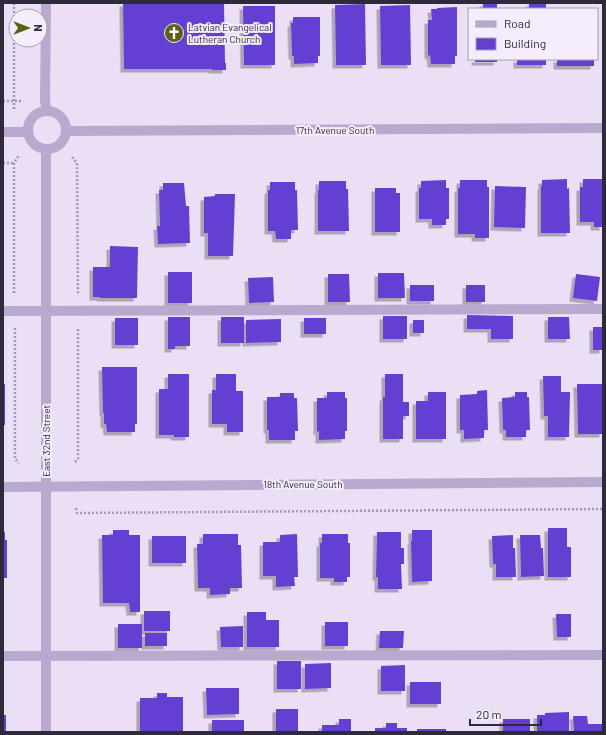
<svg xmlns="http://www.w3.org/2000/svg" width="606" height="735" viewBox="0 0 606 735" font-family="Barlow,sans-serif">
  <defs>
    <filter id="shadow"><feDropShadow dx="-3.5" dy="3.5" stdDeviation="0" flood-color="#0004"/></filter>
  </defs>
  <rect width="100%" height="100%" fill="#ebdff5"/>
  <g fill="#6340d2" filter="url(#shadow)">
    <polygon points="123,3 224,3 225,63 226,63 226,70 212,70 212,69 124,69"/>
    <rect x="483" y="3" width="14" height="6"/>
    <rect x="529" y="3" width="17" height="6"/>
    <polygon points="365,4 366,65 336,65 335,5"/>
    <polygon points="410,5 411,65 381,65 380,6"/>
    <polygon points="243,6 275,6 275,65 244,65"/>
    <polygon points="457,7 457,56 455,56 455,64 431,64 430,55 428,56 428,20 432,20 431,9 437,9 437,8"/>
    <polygon points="293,17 320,17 320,56 318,56 318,63 294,64 294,56 292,56 291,23 293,23"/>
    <rect x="475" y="59" width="22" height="3"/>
    <rect x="517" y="59" width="29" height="6"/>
    <rect x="557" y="59" width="37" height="7"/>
    <polygon points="567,179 567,189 569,188 570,233 541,233 541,186 542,186 542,180"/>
    <polygon points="583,179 603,179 603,227 594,227 594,222 580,222 580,187 583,187"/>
    <polygon points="446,180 446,188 449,188 449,219 446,219 446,225 432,225 432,219 419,219 419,188 421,188 421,181"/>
    <polygon points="460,180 487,180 487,187 489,187 489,238 475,238 475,234 458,234 458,188 460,188"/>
    <polygon points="319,181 346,181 346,189 348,189 349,231 318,231 318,190 319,190"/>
    <polygon points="270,182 295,182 295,190 297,190 298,230 291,230 291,239 276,239 275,231 268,231 268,190 270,190"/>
    <polygon points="163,183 184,183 186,206 189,206 190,243 158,244 157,226 160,226 159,190 163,190"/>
    <polygon points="495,186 526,187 525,228 494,227"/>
    <polygon points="375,188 396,188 396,193 400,193 400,232 375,232"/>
    <polygon points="215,194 235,194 233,256 208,256 208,233 204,233 204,197 215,196"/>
    <polygon points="110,246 138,247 137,298 100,298 100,297 93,297 93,267 110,267"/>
    <rect x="168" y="272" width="24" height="31"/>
    <polygon points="378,273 404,273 405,298 378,298"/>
    <polygon points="328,274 349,274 350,302 328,302"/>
    <polygon points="576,274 600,277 597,301 573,298"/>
    <polygon points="273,277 274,302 249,303 248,278"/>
    <rect x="410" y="285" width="24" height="16"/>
    <rect x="466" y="285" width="19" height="17"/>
    <polygon points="467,315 513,316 513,339 491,339 491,329 467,329"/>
    <rect x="383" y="316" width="24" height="23"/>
    <polygon points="168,317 190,317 190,346 175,346 175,349 168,349"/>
    <rect x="221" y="317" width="23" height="26"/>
    <polygon points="548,317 569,317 570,339 548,339"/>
    <rect x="115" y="318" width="23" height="27"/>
    <rect x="304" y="318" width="22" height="16"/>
    <polygon points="281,319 281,342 246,343 246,320"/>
    <rect x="413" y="320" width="11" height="13"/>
    <rect x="593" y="327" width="10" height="23"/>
    <polygon points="102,367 137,367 137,424 135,424 135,432 107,432 106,424 104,424 104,413 103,413"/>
    <polygon points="168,374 189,374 189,437 174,437 174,435 159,435 159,389 168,389"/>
    <polygon points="216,374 236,374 236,391 243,391 243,432 227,432 227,424 212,424 212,390 216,390"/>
    <polygon points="385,374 403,374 403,402 409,402 409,416 403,416 403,439 383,439 383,397 385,397"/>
    <polygon points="543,376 561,376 561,392 570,392 569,437 548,437 548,416 544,416"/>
    <rect x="3" y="384" width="2" height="41"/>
    <polygon points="577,384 603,384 603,434 578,434"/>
    <polygon points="487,390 488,430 484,430 484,438 464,439 464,430 460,430 460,395 477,394 477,391"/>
    <polygon points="327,392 345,392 345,398 347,398 347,431 345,431 345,439 319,440 319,431 317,432 317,398 327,398"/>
    <polygon points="428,392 446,392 446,439 416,439 416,401 428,401"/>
    <polygon points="515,392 527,392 527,397 529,397 530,430 526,430 526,437 506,437 506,430 503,430 502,398 515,397"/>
    <polygon points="280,393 294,393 294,398 297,398 298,431 295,431 295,440 269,440 269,430 267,430 267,397 280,397"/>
    <polygon points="548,528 567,528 567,547 571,547 571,577 548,577"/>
    <polygon points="113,530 129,530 129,535 140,535 140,612 130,612 129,603 103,603 102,535 113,535"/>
    <polygon points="412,530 432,530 432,581 412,582 411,541 412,541"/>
    <polygon points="3,532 5,532 5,540 7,540 7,578 3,578"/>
    <polygon points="377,532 401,532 401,548 404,548 404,564 401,564 402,589 378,589 378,577 376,577"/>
    <polygon points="203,534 238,534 238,545 241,545 242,588 230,588 230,594 210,595 210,588 198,588 197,544 203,544"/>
    <polygon points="297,534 298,577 294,577 295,586 276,587 276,576 263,576 263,542 280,542 280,535"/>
    <polygon points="322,534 348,534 348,543 350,543 350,577 347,577 347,582 334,582 334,578 320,578 320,543 322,543"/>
    <polygon points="513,535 513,548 515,548 516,577 496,577 496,564 493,564 492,536"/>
    <polygon points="520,535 540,535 541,548 543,548 544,576 521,577"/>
    <rect x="152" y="536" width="34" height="27"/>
    <rect x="144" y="611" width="26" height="20"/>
    <polygon points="247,612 266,612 266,620 279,620 279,647 247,647"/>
    <polygon points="556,614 571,614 571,637 557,637"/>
    <rect x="325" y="622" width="23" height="24"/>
    <rect x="118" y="624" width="24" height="24"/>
    <polygon points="243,626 243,647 221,647 220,627"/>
    <polygon points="380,631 404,631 403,648 379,648"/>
    <rect x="145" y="633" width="22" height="13"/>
    <rect x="277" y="661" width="24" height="28"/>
    <polygon points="331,663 331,688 305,689 305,664"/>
    <polygon points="405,665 405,691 381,691 381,666"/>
    <rect x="410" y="682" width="31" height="22"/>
    <polygon points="206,688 239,688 239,714 207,715"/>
    <polygon points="157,693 167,693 167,697 183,697 183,732 140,732 140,698 157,698"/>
    <rect x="276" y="709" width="22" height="23"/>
    <polygon points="569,712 569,732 537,732 537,715 545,715 545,713"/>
    <rect x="3" y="715" width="3" height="17"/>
    <polygon points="573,716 587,716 588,724 603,724 603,732 574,732"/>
    <polygon points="339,719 351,719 351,732 322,732 322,725 339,725"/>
    <rect x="503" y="719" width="27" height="13"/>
    <rect x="212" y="720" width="32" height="12"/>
    <polygon points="386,723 397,723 397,728 407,728 407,732 375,732 375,728 386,728"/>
    <rect x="417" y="729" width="29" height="3"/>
  </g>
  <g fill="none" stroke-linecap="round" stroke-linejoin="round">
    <g stroke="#a493bb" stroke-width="2.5" stroke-dasharray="2 2" stroke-linecap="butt">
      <polyline points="14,3 14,109"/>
      <polyline points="3,101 21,101"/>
      <polyline points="72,157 77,163 78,295"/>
      <polyline points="3,163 14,163"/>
      <polyline points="14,293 14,163 19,155"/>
      <polyline points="15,328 15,459 19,463"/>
      <polyline points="75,462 78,459 78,328"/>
      <polyline points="76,508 77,513 603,509"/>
    </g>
    <g stroke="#baa9cf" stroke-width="10">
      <polyline points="3,311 603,309"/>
      <polyline points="3,656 603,655"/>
    </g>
    <g stroke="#baa9cf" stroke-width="10">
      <polyline points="46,3 45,101 47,111"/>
      <circle cx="47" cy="130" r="19"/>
      <polyline points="66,131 603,128"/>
      <polyline points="3,132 27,132"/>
      <polyline points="46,150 46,732"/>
      <polyline points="3,487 603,482"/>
    </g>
  </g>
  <defs>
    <symbol id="church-disc" viewBox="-11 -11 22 22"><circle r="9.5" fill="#5d621a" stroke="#f5ecfc"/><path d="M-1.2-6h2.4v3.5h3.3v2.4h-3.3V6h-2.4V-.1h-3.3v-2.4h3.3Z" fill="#fff"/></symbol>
  </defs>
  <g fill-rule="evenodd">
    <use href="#church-disc" x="163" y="22" width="22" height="22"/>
  </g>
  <g text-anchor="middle" stroke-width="4" stroke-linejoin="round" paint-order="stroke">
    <g font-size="10" fill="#2f293c" stroke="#f5ecfc" text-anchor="start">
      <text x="188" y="31">Latvian Evangelical<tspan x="188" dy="12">Lutheran Church</tspan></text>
    </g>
    <g font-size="10" fill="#2f293c" stroke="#f5ecfc">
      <text x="335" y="134">17th Avenue South</text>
      <text transform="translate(46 441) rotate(-90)" y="4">East 32nd Street</text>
      <text x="303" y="488">18th Avenue South</text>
    </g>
  </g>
  <rect width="606" height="735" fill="none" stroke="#2f293c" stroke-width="8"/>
  <rect x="468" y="8" width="130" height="52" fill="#f5ecfc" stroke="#a69eaf"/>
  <rect x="476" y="21" width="20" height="6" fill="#baa9cf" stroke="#a69eaf"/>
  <text x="504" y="28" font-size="12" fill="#2f293c">Road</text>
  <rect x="476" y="38" width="20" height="12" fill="#6340d2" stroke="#a69eaf"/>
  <text x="504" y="48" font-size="12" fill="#2f293c">Building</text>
  <g transform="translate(28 28) rotate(90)"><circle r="19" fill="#f5ecfc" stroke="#a69eaf"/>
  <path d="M0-3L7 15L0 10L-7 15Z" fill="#5d621a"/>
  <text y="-6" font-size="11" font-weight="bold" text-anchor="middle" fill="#2f293c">N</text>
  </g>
  <path d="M470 719v6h71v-6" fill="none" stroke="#2f293c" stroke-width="2"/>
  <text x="476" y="719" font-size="12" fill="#2f293c" stroke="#f5ecfc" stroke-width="3" paint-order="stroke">20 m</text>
</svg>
